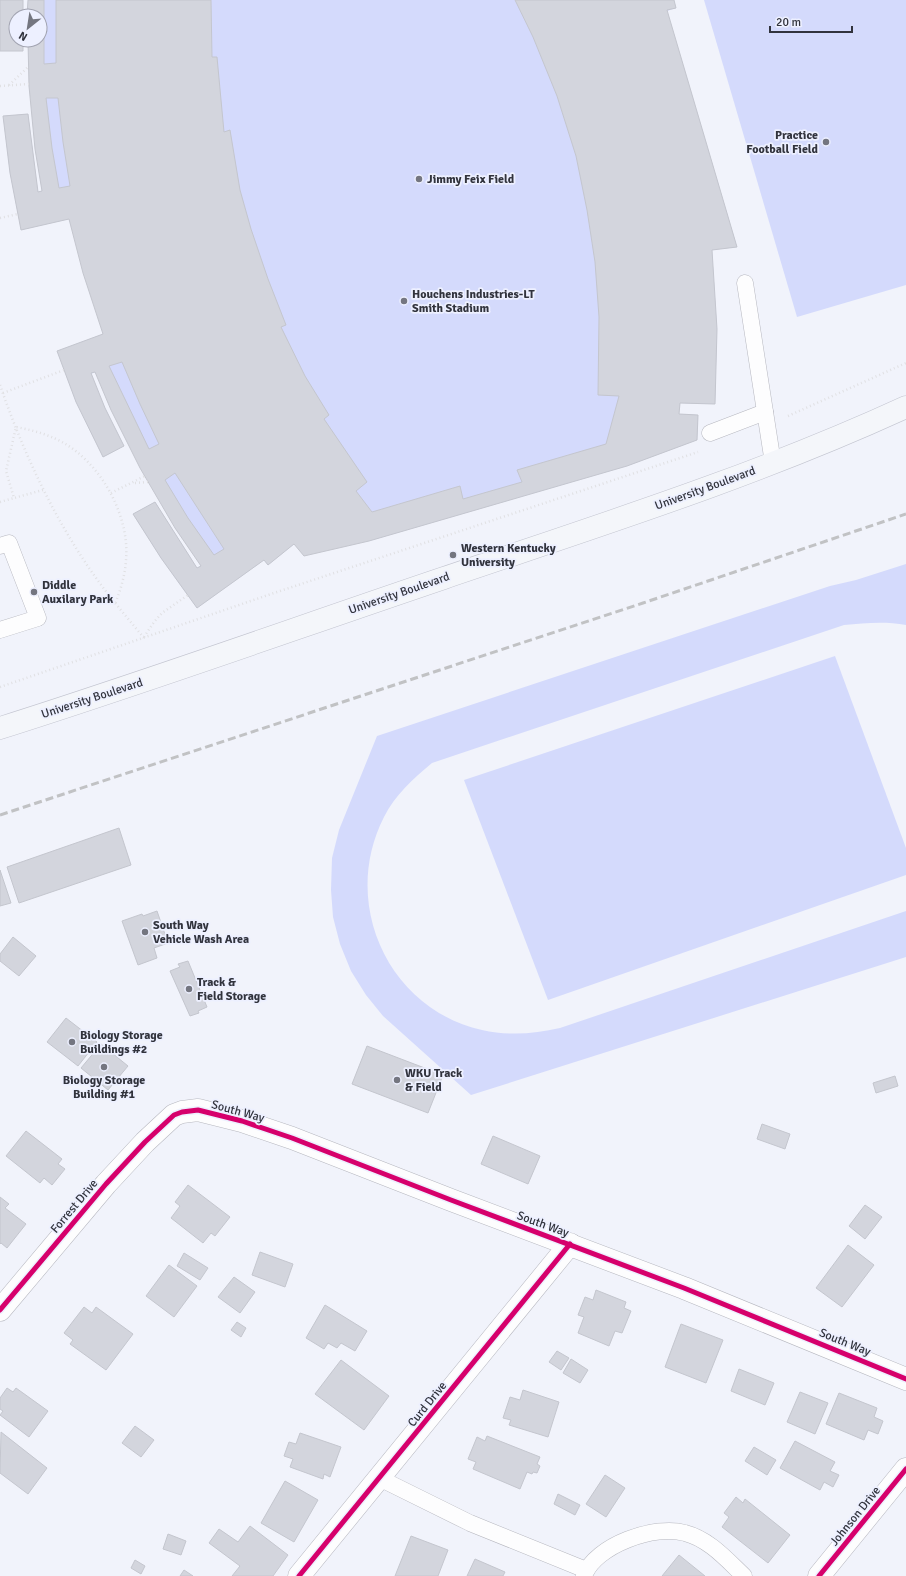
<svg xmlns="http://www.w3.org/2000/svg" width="906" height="1576" viewBox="0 0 906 1576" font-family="Signika,sans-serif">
  <rect width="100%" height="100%" fill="#f1f3fb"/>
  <g fill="#d4dafc">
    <path d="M 28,0 L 674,0 L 676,8 L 667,11 L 737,247 L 712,250 L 717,329 L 715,404 L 680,403 L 679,414 L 698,415 L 697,440 L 627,466 L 369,541 L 294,544 L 268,565 L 264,560 L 197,608 L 161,558 L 133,514 L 155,502 L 197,568 L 201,566 L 95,372 L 91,374 L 105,408 L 124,446 L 103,457 L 76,402 L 57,351 L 103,334 L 69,219 L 21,230 L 10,173 L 3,116 L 28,114 L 38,192 L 42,191 C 34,141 29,91 28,40 L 40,40 L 40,16 L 27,16 Z"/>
    <polygon points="704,0 906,0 906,285 797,317"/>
    <path d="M 906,564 L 906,625 C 885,621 865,623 844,625 L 432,763 C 413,779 395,795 384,817 C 340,903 388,1009 482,1030 C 509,1036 534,1034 560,1028 L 906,911 L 906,957 L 471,1095 L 383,1016 L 366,995 L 351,971 L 340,944 L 333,917 L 331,890 L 332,858 L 339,830 L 377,736 L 830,586 L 856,580 Z"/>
    <polygon points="835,656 906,848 906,875 548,1000 464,780"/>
  </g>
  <g fill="#d3d5dd" stroke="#c4c6ce" fill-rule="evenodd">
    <polygon points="0,0 23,0 23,16 16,16 16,40 23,40 23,51 0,51"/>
    <path d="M 28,0 L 44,0 L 44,64 L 56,63 L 56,0 L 211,0 L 212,57 L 217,57 L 224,132 L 230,130 L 240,190 L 251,229 L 268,279 L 286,325 L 281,327 L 305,376 L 329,415 L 324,419 L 367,482 L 356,491 L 372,512 L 460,486 L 463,499 L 522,482 L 517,470 L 606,444 L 619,396 L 598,395 L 599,317 L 595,262 L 587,210 L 576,156 L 557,96 L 533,37 L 515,0 L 674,0 L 676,8 L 667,10 L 737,247 L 712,250 L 717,329 L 715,404 L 680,403 L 679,414 L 698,415 L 697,440 L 627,466 L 369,541 L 304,556 L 294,544 L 268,565 L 264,560 L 197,608 L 161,558 L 133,514 L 155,502 L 197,568 L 201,566 L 175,528 L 140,468 L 111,410 L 95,372 L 91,373 L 105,408 L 124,446 L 103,457 L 76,402 L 57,351 L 103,334 L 83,273 L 69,219 L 21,230 L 10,173 L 3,116 L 28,114 L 38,192 L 42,191 L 35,149 L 29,86 L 28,40 L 40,40 L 40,16 L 27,16 ZM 46,98 L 58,98 L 63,142 L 70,186 L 59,188 L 52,148 ZM 122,362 L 140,404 L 159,444 L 149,449 L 109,366 ZM 175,473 L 224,549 L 214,555 L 188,518 L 165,480 Z"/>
    <polygon points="119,828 131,865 19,903 7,867"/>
    <polygon points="0,870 11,903 0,906"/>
    <polygon points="157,911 168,943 154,948 157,958 138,965 122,921 142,914 143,916"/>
    <polygon points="13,937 36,956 19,976 0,961 0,954"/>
    <polygon points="188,961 207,1007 198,1011 199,1013 190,1016 170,971 180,967 178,964"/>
    <polygon points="66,1018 97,1042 78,1066 47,1042"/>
    <polygon points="101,1044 128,1066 108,1090 81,1068"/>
    <polygon points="367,1046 443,1075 428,1113 352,1084"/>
    <polygon points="895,1076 898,1086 876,1093 873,1083"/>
    <polygon points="762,1124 790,1134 785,1149 757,1139"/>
    <polygon points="26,1131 62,1159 58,1164 65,1169 52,1185 44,1178 40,1183 6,1156"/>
    <polygon points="493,1136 540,1156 528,1184 481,1164"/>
    <polygon points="188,1185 230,1217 215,1236 211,1233 203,1243 171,1218 180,1206 175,1202"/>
    <polygon points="0,1197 9,1204 5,1208 26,1224 7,1248 1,1243 0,1244"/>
    <polygon points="865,1205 882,1217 865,1239 849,1226"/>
    <polygon points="848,1245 874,1265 842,1307 816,1288"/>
    <polygon points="260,1252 293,1264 285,1287 252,1275"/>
    <polygon points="184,1253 208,1268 200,1280 177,1266"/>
    <polygon points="169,1265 197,1286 174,1317 146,1296"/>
    <polygon points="234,1277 255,1292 240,1313 218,1297"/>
    <polygon points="596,1290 626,1302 624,1308 631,1311 622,1333 615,1331 609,1346 578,1333 584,1317 578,1315 585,1297 593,1300"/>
    <polygon points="325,1305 367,1331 355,1351 341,1343 337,1348 328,1343 324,1349 306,1338"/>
    <polygon points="84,1307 92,1313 96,1307 133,1334 106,1370 70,1344 73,1340 64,1333"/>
    <polygon points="237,1322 246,1328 241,1337 231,1330"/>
    <polygon points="681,1324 723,1340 706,1383 665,1367"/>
    <polygon points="557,1351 569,1358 561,1370 549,1362"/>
    <polygon points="571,1359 588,1370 580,1383 563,1373"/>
    <polygon points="341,1360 389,1396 364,1430 315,1394"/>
    <polygon points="739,1369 774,1383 765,1405 731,1391"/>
    <polygon points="7,1388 13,1392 16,1388 48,1411 29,1437 0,1415 3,1411 0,1409 0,1398"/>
    <polygon points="523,1390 559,1402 548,1437 509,1425 511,1420 503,1418 510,1397 520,1400"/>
    <polygon points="800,1392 828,1403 815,1434 787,1422"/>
    <polygon points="839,1393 877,1408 874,1417 883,1421 878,1434 868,1430 864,1440 826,1424"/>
    <polygon points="135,1426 154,1440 141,1457 122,1443"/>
    <polygon points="1,1432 47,1468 28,1494 0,1473"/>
    <polygon points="300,1433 341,1447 330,1477 324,1474 323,1479 290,1467 293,1459 284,1456 289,1442 296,1444"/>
    <polygon points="487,1436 540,1457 537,1464 540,1466 537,1473 533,1472 532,1474 527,1472 520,1489 473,1469 476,1462 468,1459 477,1437 485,1441"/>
    <polygon points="795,1441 835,1462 830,1471 839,1475 833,1487 824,1482 820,1490 780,1468"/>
    <polygon points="754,1447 776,1460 767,1475 745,1461"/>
    <polygon points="605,1475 625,1488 606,1517 586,1504"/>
    <polygon points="285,1481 318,1500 294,1542 261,1523"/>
    <polygon points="558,1494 580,1505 575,1515 554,1504"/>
    <polygon points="736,1497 743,1503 745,1499 790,1535 768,1563 722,1527 729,1517 724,1513"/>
    <polygon points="250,1526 288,1555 273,1576 232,1576 240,1566 209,1543 219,1529 238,1542"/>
    <polygon points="168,1534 186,1541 181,1555 163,1549"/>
    <polygon points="411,1536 448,1550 438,1576 395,1576"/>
    <polygon points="679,1555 705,1576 662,1576"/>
    <polygon points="475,1559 505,1572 503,1576 467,1576"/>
    <polygon points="135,1560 145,1566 141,1574 131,1568"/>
    <polygon points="184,1570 193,1576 180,1576"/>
  </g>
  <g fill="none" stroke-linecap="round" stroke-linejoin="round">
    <defs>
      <g id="service">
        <polyline points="745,283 773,463"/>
        <polyline points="710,433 765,412"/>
        <polyline points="0,546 9,543 38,618 0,630"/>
        <polyline points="379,1478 470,1523 586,1570"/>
        <path d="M 584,1576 C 595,1545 656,1524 685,1533 C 709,1539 727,1560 744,1576"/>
      </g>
      <g id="minor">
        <polyline points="0,1310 106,1184 145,1142 174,1115 182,1112 198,1110 242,1121 292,1138 451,1200 684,1288 906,1379"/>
        <polyline points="299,1576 570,1244"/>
        <polyline points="819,1576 906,1469"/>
      </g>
      <path id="primary" d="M 0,728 C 149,681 296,628 444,578 C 600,525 756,476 906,407"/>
    </defs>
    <use href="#service" stroke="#b6b7bf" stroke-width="17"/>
    <use href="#minor" stroke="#b6b7bf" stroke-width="23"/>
    <use href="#primary" stroke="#c3c5d0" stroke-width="23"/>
    <g stroke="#e0e0e3" stroke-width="2.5" stroke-dasharray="1 3" stroke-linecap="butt">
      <polyline points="9,85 29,66"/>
      <polyline points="0,86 29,84"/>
      <polyline points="0,218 18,214"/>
      <path d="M 0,385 C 22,449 51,512 89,568 C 106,593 125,615 144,638"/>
      <polyline points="3,393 64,370"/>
      <polyline points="788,416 906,363"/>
      <polyline points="135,483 148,482"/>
      <path d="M 43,490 L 14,498 L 6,471 L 16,427 C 32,430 47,434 62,442 C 101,463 130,516 126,560 C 125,575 121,589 115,604"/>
      <polyline points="111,493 145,476"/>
      <polyline points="0,502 14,498"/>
      <polyline points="144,637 154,622 162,613 188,595"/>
      <polyline points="0,687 271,594 698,452"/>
    </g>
    <use href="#service" stroke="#fdfdfe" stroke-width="16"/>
    <use href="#minor" stroke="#fdfdfe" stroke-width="22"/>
    <use href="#primary" stroke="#f4f6fa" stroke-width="22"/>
    <polyline stroke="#c1c2c4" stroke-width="3" stroke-dasharray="8 4" stroke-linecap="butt" points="0,815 643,603 906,514"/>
    <defs>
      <g id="cycleway">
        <polyline points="0,1310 106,1184 145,1142 174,1115 182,1112 198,1110 242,1121 292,1138 451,1200 684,1288 906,1379"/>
        <polyline points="299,1576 570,1244"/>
        <polyline points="819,1576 906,1469"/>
      </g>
    </defs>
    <use href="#cycleway" stroke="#edf0ff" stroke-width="8"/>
    <use href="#cycleway" stroke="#d6006c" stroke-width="5"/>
  </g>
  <g fill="#747680" stroke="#edf0ff" stroke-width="1.5">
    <circle cx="826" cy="142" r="4"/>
    <circle cx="419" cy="179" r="4"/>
    <circle cx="404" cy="301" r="4"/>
    <circle cx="453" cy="555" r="4"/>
    <circle cx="34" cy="592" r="4"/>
    <circle cx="145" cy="932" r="4"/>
    <circle cx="189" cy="989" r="4"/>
    <circle cx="72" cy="1042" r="4"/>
    <circle cx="104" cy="1067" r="4"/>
    <circle cx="397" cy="1080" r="4"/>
  </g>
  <g text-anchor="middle" stroke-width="3.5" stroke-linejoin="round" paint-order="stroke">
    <g font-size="12" font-weight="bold" fill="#31333d" stroke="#edf0ff" text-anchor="start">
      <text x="818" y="139" text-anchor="end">Practice<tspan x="818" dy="14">Football Field</tspan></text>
      <text x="427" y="183">Jimmy Feix Field</text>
      <text x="412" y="298">Houchens Industries-LT<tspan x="412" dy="14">Smith Stadium</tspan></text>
      <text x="461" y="552">Western Kentucky<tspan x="461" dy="14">University</tspan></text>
      <text x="42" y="589">Diddle<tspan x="42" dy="14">Auxilary Park</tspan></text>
      <text x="153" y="929">South Way<tspan x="153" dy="14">Vehicle Wash Area</tspan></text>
      <text x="197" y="986">Track &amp;<tspan x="197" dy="14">Field Storage</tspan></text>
      <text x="80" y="1039">Biology Storage<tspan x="80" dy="14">Buildings #2</tspan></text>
      <text x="405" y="1077">WKU Track<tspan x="405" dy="14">&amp; Field</tspan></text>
      <text x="104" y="1084" text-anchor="middle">Biology Storage<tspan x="104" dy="14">Building #1</tspan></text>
    </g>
    <g font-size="12" fill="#31333d" stroke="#edf0ff">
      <text transform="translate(705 488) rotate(-20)" y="4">University Boulevard</text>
      <text transform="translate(399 593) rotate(-19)" y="4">University Boulevard</text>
      <text transform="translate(92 698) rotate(-18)" y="4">University Boulevard</text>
      <text transform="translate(238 1111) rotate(15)" y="4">South Way</text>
      <text transform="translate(74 1206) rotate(-50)" y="4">Forrest Drive</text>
      <text transform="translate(543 1224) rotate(20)" y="4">South Way</text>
      <text transform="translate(845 1342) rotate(22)" y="4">South Way</text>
      <text transform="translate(427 1404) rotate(-51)" y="4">Curd Drive</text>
      <text transform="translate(855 1516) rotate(-51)" y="4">Johnson Drive</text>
    </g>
  </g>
  <g transform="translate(28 28) rotate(210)"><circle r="19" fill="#edf0ff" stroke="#a2a4b1"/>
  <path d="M0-3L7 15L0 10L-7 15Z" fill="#747680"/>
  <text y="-6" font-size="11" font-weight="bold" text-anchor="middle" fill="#31333d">N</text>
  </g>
  <path d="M770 26v6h82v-6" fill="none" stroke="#31333d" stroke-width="2"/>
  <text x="776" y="26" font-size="12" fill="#31333d" stroke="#edf0ff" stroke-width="3" paint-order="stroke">20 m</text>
</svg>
